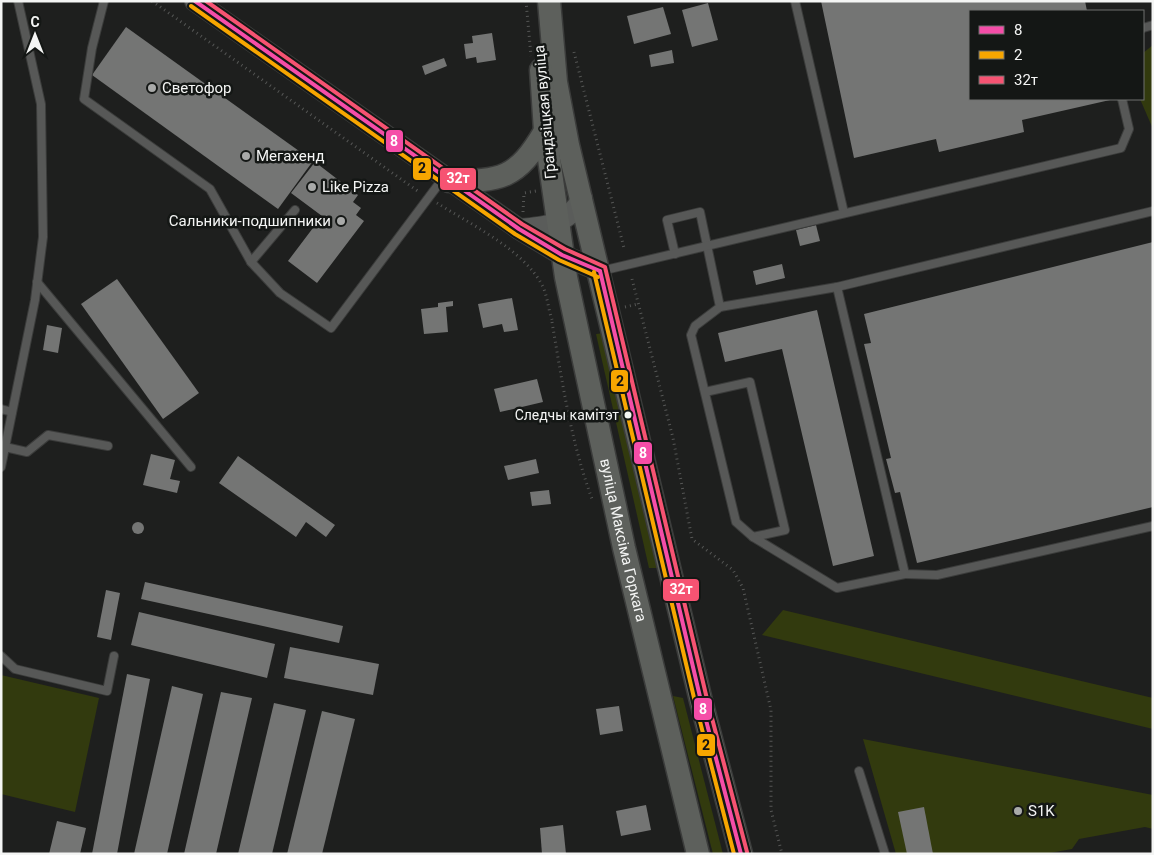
<svg xmlns="http://www.w3.org/2000/svg" width="1154" height="855" viewBox="0 0 1154 855" font-family="Roboto,sans-serif">
  <rect width="100%" height="100%" fill="#1e1f1e"/>
  <g fill="#323a0e">
    <polygon points="1153,45 1153,129 1140,99 1143,99 1143,53"/>
    <polygon points="605,333 657,568 649,568 596,334"/>
    <polygon points="783,610 1153,698 1153,729 762,635"/>
    <polygon points="1,675 99,698 75,812 1,794"/>
    <polygon points="673,696 683,698 723,854 713,854"/>
    <polygon points="863,739 1153,795 1153,829 1145,827 1079,839 1072,849 1044,854 896,854"/>
  </g>
  <g fill="#747574">
    <polygon points="821,1 1085,1 1087,11 970,11 970,99 1110,100 1022,120 1024,132 939,152 936,139 854,158"/>
    <polygon points="708,3 718,40 692,47 682,10"/>
    <polygon points="663,7 671,34 634,44 627,16"/>
    <polygon points="126,27 313,161 278,209 92,75"/>
    <polygon points="492,33 496,60 477,63 476,57 466,59 464,44 473,43 472,36"/>
    <polygon points="672,50 674,63 651,67 649,55"/>
    <polygon points="444,58 447,66 425,75 422,66"/>
    <polygon points="315,162 358,195 353,202 361,208 356,215 364,221 317,283 288,261 322,216 291,193"/>
    <polygon points="816,225 820,241 800,246 796,230"/>
    <polygon points="1153,242 1153,507 917,563 900,492 895,493 886,459 891,458 864,344 871,343 864,314"/>
    <polygon points="782,264 785,278 756,285 753,271"/>
    <polygon points="117,279 199,393 163,419 81,304"/>
    <polygon points="512,298 518,330 504,332 502,324 483,328 478,304"/>
    <polygon points="453,301 453,306 446,307 448,332 424,334 421,309 438,307 438,303"/>
    <polygon points="817,310 874,556 833,566 782,349 725,362 718,333"/>
    <polygon points="47,325 62,328 58,353 43,350"/>
    <polygon points="537,379 543,402 500,412 494,389"/>
    <polygon points="151,454 175,460 170,479 180,481 177,493 143,485"/>
    <polygon points="238,456 335,525 326,537 306,522 296,537 219,483"/>
    <polygon points="536,459 539,473 508,480 504,466"/>
    <polygon points="549,490 551,504 532,506 530,492"/>
    <circle cx="138" cy="528" r="6"/>
    <polygon points="145,582 343,626 339,643 141,599"/>
    <polygon points="106,590 120,593 111,640 97,637"/>
    <polygon points="139,612 275,644 267,678 131,645"/>
    <polygon points="290,647 379,664 373,695 284,678"/>
    <polygon points="127,674 150,679 117,854 92,854"/>
    <polygon points="172,686 203,694 167,854 134,854"/>
    <polygon points="221,692 252,698 216,854 184,854"/>
    <polygon points="274,703 306,710 272,854 238,854"/>
    <polygon points="619,706 623,731 600,735 596,709"/>
    <polygon points="322,711 355,719 322,854 287,854"/>
    <polygon points="646,805 651,830 621,836 616,811"/>
    <polygon points="924,807 933,854 907,854 898,812"/>
    <polygon points="57,821 86,828 80,854 49,854"/>
    <polygon points="563,825 566,854 542,854 540,828"/>
  </g>
  <g fill="none" stroke-linecap="round" stroke-linejoin="round">
    <defs>
      <g id="lane">
        <polyline points="104,1 92,48 84,99 210,189 251,262 280,293 331,328 444,177"/>
        <polyline points="795,1 844,213"/>
        <polyline points="1143,28 1153,25"/>
        <polyline points="675,254 667,220 700,212 720,307 695,326 691,335 736,522 753,537 785,530 750,382 705,392"/>
        <polyline points="251,262 295,210"/>
        <polyline points="601,271 1121,148 1129,129 1122,99"/>
        <polyline points="37,282 191,467"/>
        <polyline points="837,287 905,574 937,575 1153,526"/>
        <polyline points="720,307 837,287 1153,211"/>
        <polyline points="1,409 12,412"/>
        <polyline points="5,447 27,452 48,435 108,446"/>
        <polyline points="1,467 35,300 43,237 41,104 18,1"/>
        <polyline points="753,537 837,588 905,574"/>
        <polyline points="1,656 15,669 107,691 114,656"/>
        <polyline points="859,771 885,854"/>
      </g>
      <g id="secondary">
        <polyline points="195,1 519,229 562,255 600,271"/>
        <path d="M 519,229 C 547,227 568,225 582,198"/>
      </g>
      <g id="primary">
        <polyline points="549,1 556,82 568,145 701,701 741,854"/>
        <path id="s1" d="M 541,70 L 545,131 L 566,277 L 624,548 L 698,854"/>
        <path d="M 449,181 C 502,181 517,179 545,131"/>
      </g>
    </defs>
    <use href="#lane" stroke="#3b3c3b" stroke-width="10"/>
    <use href="#secondary" stroke="#3b3c3b" stroke-width="22"/>
    <use href="#primary" stroke="#3b3c3b" stroke-width="25"/>
    <g stroke="#555655" stroke-width="3" stroke-dasharray="1 4" stroke-linecap="butt">
      <polyline points="152,1 419,192"/>
      <polyline points="526,1 531,56"/>
      <polyline points="574,52 624,248"/>
      <path d="M 437,203 C 470,224 524,250 542,285 C 548,296 548,311 553,322"/>
      <polyline points="523,212 524,193 536,191"/>
      <polyline points="632,279 673,438 692,539 733,570 743,588 771,710 771,810 782,854"/>
      <polyline points="625,307 638,304"/>
      <path d="M 552,322 C 562,381 571,442 592,499"/>
    </g>
    <use href="#lane" stroke="#575857" stroke-width="8"/>
    <use href="#secondary" stroke="#5a5c5a" stroke-width="20"/>
    <use href="#primary" stroke="#5d605c" stroke-width="22"/>
    <defs>
      <g id="bus-1">
        <polyline points="195,1 519,229 562,255 600,271"/>
        <polyline points="600,271 701,701 741,854"/>
      </g>
      <g id="bus-2">
        <polyline points="191,6 515,234 559,260 598,277"/>
        <polyline points="594,272 695,702 734,854"/>
      </g>
      <polyline id="bus-3" points="206,1 522,224 565,249 605,267 707,699 747,852"/>
    </defs>
    <use href="#bus-1" stroke="#141715" stroke-width="8"/>
    <use href="#bus-2" stroke="#141715" stroke-width="8"/>
    <use href="#bus-3" stroke="#141715" stroke-width="8"/>
    <use href="#bus-1" stroke="#f54da8" stroke-width="4"/>
    <use href="#bus-2" stroke="#f7a600" stroke-width="4"/>
    <use href="#bus-3" stroke="#f65372" stroke-width="4"/>
  </g>
  <g fill="#a9aaa9" stroke="#141715" stroke-width="2">
    <circle cx="152" cy="88" r="5"/>
    <circle cx="246" cy="156" r="5"/>
    <circle cx="312" cy="187" r="5"/>
    <circle cx="341" cy="221" r="5"/>
    <circle cx="1018" cy="811" r="5"/>
  </g>
  <circle fill="#f4f5f4" stroke="#141715" stroke-width="2" cx="628" cy="415" r="4.5"/>
  <g text-anchor="middle" stroke-width="5" stroke-linejoin="round" paint-order="stroke">
    <g font-size="14" fill="#f4f5f4" stroke="#141715" text-anchor="end">
      <text x="619" y="420">Следчы камітэт</text>
    </g>
    <g font-size="15" fill="#f4f5f4" stroke="#141715" text-anchor="start">
      <text x="162" y="93">Светофор</text>
      <text x="256" y="161">Мегахенд</text>
      <text x="322" y="192">Like Pizza</text>
      <text x="331" y="226" text-anchor="end">Сальники-подшипники</text>
      <text x="1028" y="816">S1K</text>
    </g>
    <g font-size="15" fill="#f4f5f4" stroke="#141715">
      <text transform="translate(545 112) rotate(-95)" y="5">Грандзіцкая вуліца</text>
      <text dy="5" stroke="none"><textPath href="#s1" startOffset="478">вуліца Максіма Горкага</textPath></text>
    </g>
  </g>
  <g stroke="#141715" stroke-width="2">
    <rect x="385" y="129" width="19" height="24" rx="5" fill="#f54da8"/>
    <rect x="412" y="157" width="20" height="24" rx="5" fill="#f7a600"/>
    <rect x="439" y="167" width="38" height="24" rx="5" fill="#f65372"/>
    <rect x="610" y="369" width="19" height="24" rx="5" fill="#f7a600"/>
    <rect x="633" y="441" width="20" height="24" rx="5" fill="#f54da8"/>
    <rect x="662" y="578" width="38" height="24" rx="5" fill="#f65372"/>
    <rect x="693" y="697" width="20" height="24" rx="5" fill="#f54da8"/>
    <rect x="696" y="733" width="20" height="24" rx="5" fill="#f7a600"/>
  </g>
  <g font-size="14" text-anchor="middle" font-weight="bold" fill="#fff">
    <text x="394" y="146">8</text>
    <text x="458" y="183">32т</text>
    <text x="643" y="458">8</text>
    <text x="681" y="594">32т</text>
    <text x="703" y="714">8</text>
  </g>
  <g font-size="14" text-anchor="middle" font-weight="bold" fill="#111">
    <text x="422" y="173">2</text>
    <text x="620" y="386">2</text>
    <text x="706" y="750">2</text>
  </g>
  <rect width="1154" height="855" fill="none" stroke="#f4f5f4" stroke-width="5"/>
  <rect x="969" y="10" width="175" height="90" fill="#141715" stroke="#6e706e"/>
  <rect x="979" y="26" width="25" height="8" fill="#f54da8" stroke="#6e706e"/>
  <text x="1014" y="35" font-size="15" fill="#f4f5f4">8</text>
  <rect x="979" y="51" width="25" height="8" fill="#f7a600" stroke="#6e706e"/>
  <text x="1014" y="60" font-size="15" fill="#f4f5f4">2</text>
  <rect x="979" y="76" width="25" height="8" fill="#f65372" stroke="#6e706e"/>
  <text x="1014" y="85" font-size="15" fill="#f4f5f4">32т</text>
  <g transform="translate(35 35)" stroke="#141715" stroke-width="4" paint-order="stroke">
  <path d="M0-4L9 19L0 12L-9 19Z" fill="#f4f5f4"/>
  <text y="-8" font-size="14" font-weight="bold" text-anchor="middle" fill="#f4f5f4">С</text>
  </g>
</svg>
